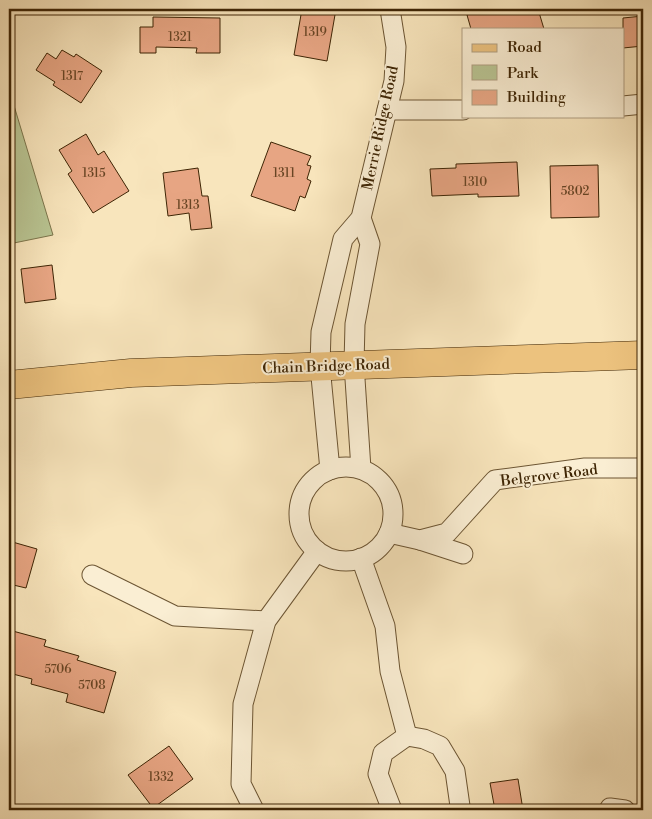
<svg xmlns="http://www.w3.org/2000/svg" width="652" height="819" viewBox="0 0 652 819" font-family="'Libre Bodoni',serif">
  <rect width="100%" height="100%" fill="#f8e5bc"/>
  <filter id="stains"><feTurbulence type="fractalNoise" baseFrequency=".004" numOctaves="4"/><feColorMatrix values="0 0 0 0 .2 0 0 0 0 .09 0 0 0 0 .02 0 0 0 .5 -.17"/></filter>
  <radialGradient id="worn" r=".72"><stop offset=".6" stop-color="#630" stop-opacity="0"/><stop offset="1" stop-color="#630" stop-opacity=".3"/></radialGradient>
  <polygon fill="#b9c593" stroke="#7c754c" points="9,89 53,235 9,244"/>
  <g fill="#e7a583" stroke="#3e2505">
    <polygon points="302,9 336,9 327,61 294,55"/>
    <polygon points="485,9 538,9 544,29 471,29 467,15"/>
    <polygon points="643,16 643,46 623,48 623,18"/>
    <polygon points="153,17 220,18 220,53 196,53 197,48 156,47 156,53 140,53 140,27 153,27"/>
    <polygon points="62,50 74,57 76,54 102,71 81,103 53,85 55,82 36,70 47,53 56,59"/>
    <polygon points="86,134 98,155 104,151 129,191 93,213 68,174 72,171 59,150"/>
    <polygon points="271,142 311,156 307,165 311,166 307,179 311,181 305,198 300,196 295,211 251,196"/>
    <polygon points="517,162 519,196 478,197 478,194 432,196 430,169 456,168 456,164"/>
    <polygon points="598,165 599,217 551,218 550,166"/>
    <polygon points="198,168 202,196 208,196 212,228 191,230 189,213 168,216 163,173"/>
    <polygon points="52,265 56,299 25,303 21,269"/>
    <polygon points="9,541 37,549 26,588 9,584"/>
    <polygon points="9,630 46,640 44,646 79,656 77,660 116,672 104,713 66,702 68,694 31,684 32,679 9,673"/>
    <polygon points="169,746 193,779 153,808 128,775"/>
    <polygon points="518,779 523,810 495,810 490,783"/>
  </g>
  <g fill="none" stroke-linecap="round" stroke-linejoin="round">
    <defs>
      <g id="minor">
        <polyline points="623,106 643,104"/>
        <polyline points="387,110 463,110"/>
        <polyline points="361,218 370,244 355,324 354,364 361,469"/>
        <circle cx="346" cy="514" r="47"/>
        <polyline points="330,470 320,366 321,332 343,239 361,218 394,81 396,47 390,9"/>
        <polyline points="389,533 420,540 447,533 495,480 585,468 643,468"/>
        <polyline points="420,540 463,554"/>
        <polyline points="361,558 385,626 390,671 407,736"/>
        <polyline points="92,575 175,616 266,621"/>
        <polyline points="254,810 241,784 243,704 266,621 317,551"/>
        <polyline points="392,810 378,774 383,753 407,736 424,739 440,746 455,771 460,806 459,810"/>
        <polyline points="609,810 610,808 625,810"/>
      </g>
      <polyline id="primary" points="9,385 131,373 643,355"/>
    </defs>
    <use href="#minor" stroke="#6c5533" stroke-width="21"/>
    <use href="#primary" stroke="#3e2505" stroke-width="29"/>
    <use href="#minor" stroke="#faeed3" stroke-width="19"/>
    <use href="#primary" stroke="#ecc27e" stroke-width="28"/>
  </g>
  <g text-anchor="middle" stroke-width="4" stroke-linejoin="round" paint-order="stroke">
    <g font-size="12" fill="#684524">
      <text x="315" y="36">1319</text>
      <text x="180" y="41">1321</text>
      <text x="72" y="80">1317</text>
      <text x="94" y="177">1315</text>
      <text x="284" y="177">1311</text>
      <text x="475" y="186">1310</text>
      <text x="575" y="195">5802</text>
      <text x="188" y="209">1313</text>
      <text x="58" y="673">5706</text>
      <text x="92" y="689">5708</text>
      <text x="161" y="781">1332</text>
    </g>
    <g font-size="15" fill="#3e2505" stroke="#faeed3">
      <text transform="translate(380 128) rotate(-78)" y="5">Merrie Ridge Road</text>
      <text transform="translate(326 366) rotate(-2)" y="5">Chain Bridge Road</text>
      <text transform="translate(549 475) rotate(-7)" y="5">Belgrove Road</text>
    </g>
  </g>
  <rect width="652" height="819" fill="none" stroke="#f8e5bc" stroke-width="30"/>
  <rect x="10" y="10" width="632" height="799" fill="none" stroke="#3e2505" stroke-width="2.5"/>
  <rect x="15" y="15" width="622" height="789" fill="none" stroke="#3e2505"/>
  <rect x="462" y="28" width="162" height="90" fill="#faeed3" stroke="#af9e81"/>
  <rect x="472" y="44" width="25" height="8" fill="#ecc27e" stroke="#af9e81"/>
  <text x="507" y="52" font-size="15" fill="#3e2505">Road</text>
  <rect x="472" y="65" width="25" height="15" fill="#b9c593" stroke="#af9e81"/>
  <text x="507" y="78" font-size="15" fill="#3e2505">Park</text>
  <rect x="472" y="90" width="25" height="15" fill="#e7a583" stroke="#af9e81"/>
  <text x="507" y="102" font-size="15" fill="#3e2505">Building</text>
  <rect width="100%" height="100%" filter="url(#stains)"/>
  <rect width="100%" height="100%" fill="url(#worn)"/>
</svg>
